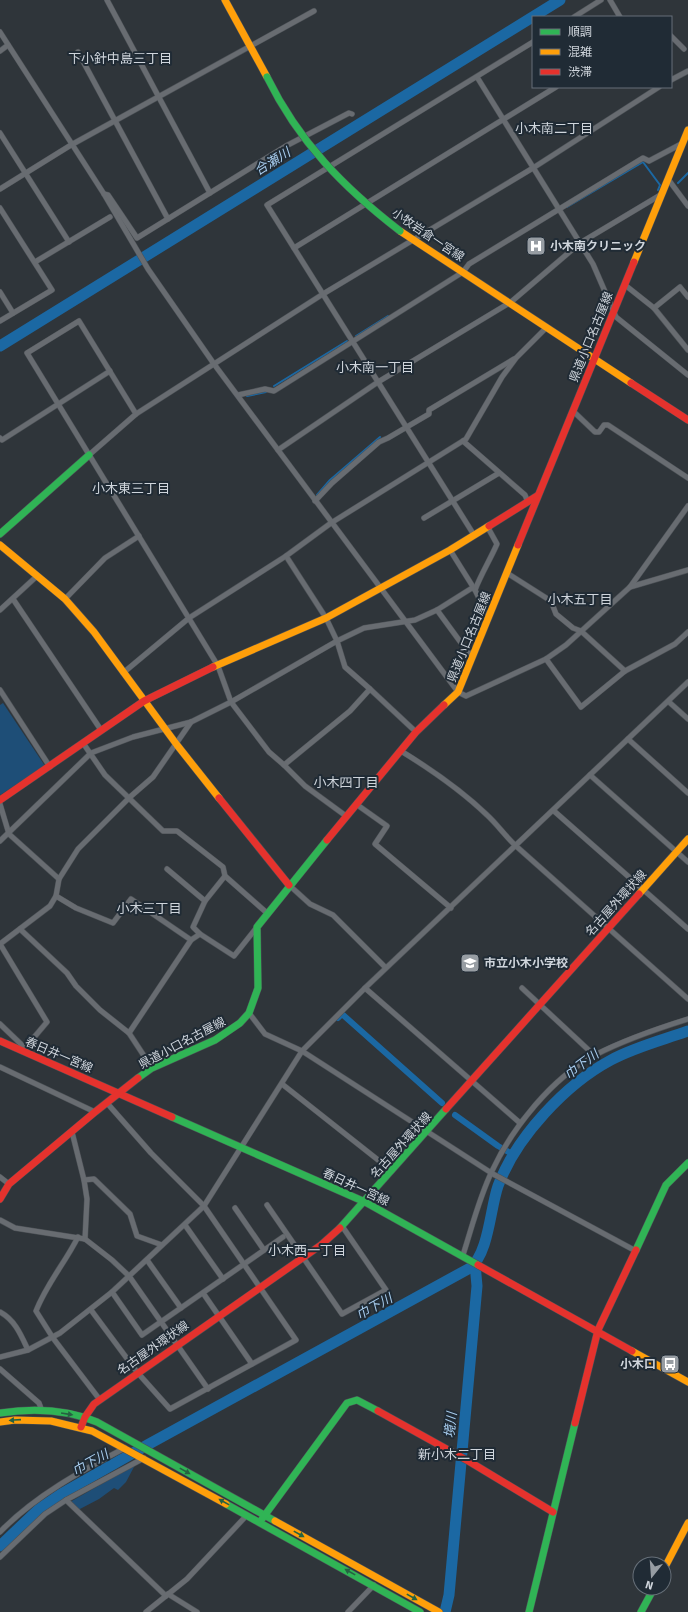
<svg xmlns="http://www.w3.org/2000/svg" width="688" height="1612" viewBox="0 0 688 1612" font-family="Signika,'Noto Sans JP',sans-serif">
  <rect width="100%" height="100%" fill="#2f353a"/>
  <g fill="#1e4e77">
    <polygon points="3,703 45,766 0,795 0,705"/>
    <polygon points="135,1465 126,1482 118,1490 114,1488 99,1499 78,1510 70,1502"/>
  </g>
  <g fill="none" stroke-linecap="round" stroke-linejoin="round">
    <g stroke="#1b68a3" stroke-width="2">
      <polyline points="678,183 688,173"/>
      <polyline points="567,207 643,162 660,185 658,190"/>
      <polyline points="356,336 388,316"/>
      <polyline points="274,386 347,341"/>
      <polyline points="247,396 266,392"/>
      <polyline points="317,495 330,480 380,437"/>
    </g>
    <g stroke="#1b68a3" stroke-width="6">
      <polyline points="338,1018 342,1014 442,1103"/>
      <polyline points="455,1115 498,1146 514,1155"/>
    </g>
    <g stroke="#1b68a3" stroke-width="11">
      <polyline points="0,346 560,0"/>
      <path d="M 0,1546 L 39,1509 L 61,1494 L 149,1444 L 470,1268 C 489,1253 490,1209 498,1186 C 516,1137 566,1084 611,1060 C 635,1047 663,1040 688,1031"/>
      <polyline points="445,1612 449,1595 477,1286 475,1264"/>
    </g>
    <defs>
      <g id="street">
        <polyline points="107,0 210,193"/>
        <polyline points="610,0 620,17"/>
        <polyline points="574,17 601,0"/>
        <polyline points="0,32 104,194 148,269 214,364 458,692 466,696 546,659 566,645 630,587 688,506"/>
        <polyline points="671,36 684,49"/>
        <polyline points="0,51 8,45"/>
        <polyline points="78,52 168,219"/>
        <polyline points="477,77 593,264 616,317 688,375"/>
        <polyline points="671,80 688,71"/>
        <polyline points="0,133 69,242"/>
        <polyline points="668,179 688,206"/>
        <polyline points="0,189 71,145 314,11"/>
        <polyline points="104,194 108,195 137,238 286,146 349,113 352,114"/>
        <polyline points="0,208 52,290 0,321"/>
        <polyline points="294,248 556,87"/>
        <polyline points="35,262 110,217"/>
        <polyline points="625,285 654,308 680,287 688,297"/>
        <polyline points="0,292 13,313"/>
        <polyline points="654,308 688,350"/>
        <polyline points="238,395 265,389 274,391 463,272 469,264 643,158 649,161 683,143"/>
        <polyline points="573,411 595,432 599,432 604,425 608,425 688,478"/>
        <polyline points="136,414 79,321 27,353 218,666 231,702 269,752 284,765 350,711 370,689 416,732"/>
        <polyline points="0,438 2,440 110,371"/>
        <polyline points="463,441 525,495 528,502"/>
        <polyline points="278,450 378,382 511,302 580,243 662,194"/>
        <polyline points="89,455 136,414 323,294 533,168 659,87"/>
        <polyline points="315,501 332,483 379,442 388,438 429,414 429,410 514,359"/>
        <polyline points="424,518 499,473"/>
        <polyline points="474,535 267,205 533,42"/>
        <polyline points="450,550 475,590 488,617"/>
        <polyline points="286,556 326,618 337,641 345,667 370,689"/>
        <polyline points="507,573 551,601 556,614 573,628 581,631 625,671"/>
        <polyline points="630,587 688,570"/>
        <path d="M 475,590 C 481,574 490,560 497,544 L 487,526"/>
        <polyline points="13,599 101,730"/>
        <polyline points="65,599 105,558 139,536"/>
        <polyline points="0,610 37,576"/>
        <polyline points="437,610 467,651 473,656"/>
        <polyline points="546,659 581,707 625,671 675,644 688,632"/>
        <polyline points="123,673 189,618 286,556 331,523 466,439 502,377 516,358 547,327"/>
        <polyline points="0,690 50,767"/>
        <polyline points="669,702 688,719"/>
        <polyline points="628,739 688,793"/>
        <polyline points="83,743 105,775 163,831 177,831 223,867 225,876 267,913"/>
        <path d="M 401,751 C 432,770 461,790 487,815 C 497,824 505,836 516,846 L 688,999"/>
        <polyline points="284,765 305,786 346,816"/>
        <polyline points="590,775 688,862"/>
        <polyline points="0,804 9,834 59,879"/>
        <polyline points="356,804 387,826 375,844 451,908"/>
        <polyline points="554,811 688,929"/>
        <polyline points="0,841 91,753 133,737 191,722 231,702 337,641 364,628 415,620 437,610 472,588"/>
        <polyline points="167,869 205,901"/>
        <polyline points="289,885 310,904 333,915 385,967"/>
        <polyline points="56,896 76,908 113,923 131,899 191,940 129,1033"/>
        <polyline points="20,929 67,973 76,986 100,1010 129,1033 152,1068"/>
        <polyline points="200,934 234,956 257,927"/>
        <polyline points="191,940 200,934 193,927 205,901 225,876"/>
        <polyline points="0,944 50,906 56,896 59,879 78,849 130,797 153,777 191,722"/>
        <polyline points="0,944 47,1022 25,1048"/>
        <polyline points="365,988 688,682"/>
        <polyline points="522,988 595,1056"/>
        <polyline points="249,1013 265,1034 302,1051 365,988 520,1123"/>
        <polyline points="0,1024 25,1048 25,1050"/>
        <polyline points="0,1067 95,1112"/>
        <polyline points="282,1084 392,1171"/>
        <polyline points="72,1132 84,1180 87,1199 85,1239"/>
        <polyline points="0,1177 9,1184"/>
        <polyline points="84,1180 94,1179 130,1214 137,1236 162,1245"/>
        <polyline points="267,1205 342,1314 386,1290 342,1226"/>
        <polyline points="235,1208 264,1250"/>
        <polyline points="0,1220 15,1228 85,1239 112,1260 129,1276 208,1389"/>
        <polyline points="185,1225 223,1279"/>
        <path d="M 78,1237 C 65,1263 47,1283 36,1311 L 53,1338 L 100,1400"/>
        <path d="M 463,1255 C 472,1227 479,1198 492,1171 C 512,1128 552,1078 595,1055 C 624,1040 656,1029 688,1019"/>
        <polyline points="147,1260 181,1308"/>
        <polyline points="112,1292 142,1335 283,1237"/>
        <polyline points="203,1293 252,1364"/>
        <polyline points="91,1310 137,1372 170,1409 296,1340 204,1206 151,1153 107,1103"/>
        <path d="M 0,1312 C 15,1320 21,1335 28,1350"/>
        <polyline points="0,1357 28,1350 60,1333 112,1292 204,1206 302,1051 493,1174 634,1250"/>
        <polyline points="0,1369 39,1403 42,1411"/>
        <polyline points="66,1500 144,1458"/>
        <path d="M 0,1532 C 35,1496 81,1471 125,1448"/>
        <polyline points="0,1557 45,1514 66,1500 166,1596"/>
        <polyline points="168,1594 197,1612"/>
        <polyline points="146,1612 187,1579 247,1515"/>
        <polyline points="348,1612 374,1585"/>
      </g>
      <g id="fast">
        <polyline points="0,534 89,455"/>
        <polyline points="138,1078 152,1068 215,1040 240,1023 249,1013 258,988 257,927 327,840"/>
        <polyline points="172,1117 365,1202 478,1265"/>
        <polyline points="340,1228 446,1109"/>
        <polyline points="636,1250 666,1185 688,1163"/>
        <path d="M 0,1413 C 33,1408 66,1409 97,1422 L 275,1521"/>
        <polyline points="226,1504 420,1612"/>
        <polyline points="262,1519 347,1403 357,1400 378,1411"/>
        <polyline points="529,1612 575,1423"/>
        <polyline points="641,1612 654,1588"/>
      </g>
      <g id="slow">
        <polyline points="225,0 267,77"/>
        <polyline points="400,231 631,383"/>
        <polyline points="634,262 688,130"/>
        <polyline points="0,545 65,599 94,632 177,745 219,798"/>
        <polyline points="213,667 326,618 450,550 489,526"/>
        <polyline points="444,705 458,692 518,545"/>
        <polyline points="639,894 688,839"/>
        <polyline points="632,1351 688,1382"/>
        <polyline points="0,1422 15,1420 51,1421 92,1431 226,1504"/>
        <polyline points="275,1521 439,1612"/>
        <polyline points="664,1569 688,1523"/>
      </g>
      <g id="jam">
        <polyline points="631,383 688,420"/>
        <polyline points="489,526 537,496"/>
        <polyline points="518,545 634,262"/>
        <polyline points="219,798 289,885"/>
        <polyline points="0,800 144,701 213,667"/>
        <polyline points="327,840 416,732 444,705"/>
        <polyline points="0,1041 172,1117"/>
        <polyline points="446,1109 639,894"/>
        <polyline points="0,1199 9,1184 95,1112 138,1078"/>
        <polyline points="478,1265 632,1351"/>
        <polyline points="378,1411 470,1462 553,1512"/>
        <polyline points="575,1423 598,1330 636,1250"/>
        <polyline points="81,1427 85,1417 94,1404 321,1245 340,1228"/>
      </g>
    </defs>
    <use href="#street" stroke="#4c5156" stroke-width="6"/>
    <use href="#fast" stroke="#4c5156" stroke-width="8"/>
    <use href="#slow" stroke="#4c5156" stroke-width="8"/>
    <use href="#jam" stroke="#4c5156" stroke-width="8"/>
    <use href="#street" stroke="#686c71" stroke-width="5"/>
    <use href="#fast" stroke="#30b455" stroke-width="7"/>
    <use href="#slow" stroke="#ff9f0a" stroke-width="7"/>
    <use href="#jam" stroke="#e5322d" stroke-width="7"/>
    <defs>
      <path id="fast-bridge" d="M 267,77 C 299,142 343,187 400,231"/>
    </defs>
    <use href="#fast-bridge" stroke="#4c5156" stroke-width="8" stroke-linecap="butt"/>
    <use href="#fast-bridge" stroke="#30b455" stroke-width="7"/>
  </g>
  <defs><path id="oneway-solid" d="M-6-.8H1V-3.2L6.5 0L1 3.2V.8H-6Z"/></defs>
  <g fill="#266242">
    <use href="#oneway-solid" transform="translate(67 1414) rotate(9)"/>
    <use href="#oneway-solid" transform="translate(15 1420) rotate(176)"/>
    <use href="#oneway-solid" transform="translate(185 1471) rotate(29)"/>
    <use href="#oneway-solid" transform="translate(224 1502) rotate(-151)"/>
    <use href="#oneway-solid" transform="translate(299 1534) rotate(29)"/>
    <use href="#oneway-solid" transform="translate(350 1572) rotate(-151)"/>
    <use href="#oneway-solid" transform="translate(412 1597) rotate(29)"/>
  </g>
  <defs>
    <symbol id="hospital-square" viewBox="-11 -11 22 22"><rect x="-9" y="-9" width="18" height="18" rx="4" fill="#979da3" stroke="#202b35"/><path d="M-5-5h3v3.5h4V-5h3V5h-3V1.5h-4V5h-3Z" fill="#fff"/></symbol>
    <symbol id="school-square" viewBox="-11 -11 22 22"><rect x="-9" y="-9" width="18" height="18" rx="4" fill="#979da3" stroke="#202b35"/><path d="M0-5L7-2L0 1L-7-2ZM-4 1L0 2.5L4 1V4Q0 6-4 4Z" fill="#fff"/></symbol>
    <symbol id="bus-square" viewBox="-11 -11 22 22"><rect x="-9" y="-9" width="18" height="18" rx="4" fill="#979da3" stroke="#202b35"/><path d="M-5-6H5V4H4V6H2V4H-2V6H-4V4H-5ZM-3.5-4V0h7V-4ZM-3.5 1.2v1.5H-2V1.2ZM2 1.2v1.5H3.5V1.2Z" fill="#fff"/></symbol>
  </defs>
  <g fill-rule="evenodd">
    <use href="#hospital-square" x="525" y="235" width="22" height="22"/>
    <use href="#school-square" x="459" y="952" width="22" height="22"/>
    <use href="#bus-square" x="659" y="1353" width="22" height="22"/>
  </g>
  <g text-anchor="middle" stroke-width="4" stroke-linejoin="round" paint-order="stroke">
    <g font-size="12" fill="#cfd5dc" stroke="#202b35">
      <text transform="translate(428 235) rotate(34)" y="4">小牧岩倉一宮線</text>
      <text transform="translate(591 337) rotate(-68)" y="4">県道小口名古屋線</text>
      <text transform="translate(469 637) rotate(-68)" y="4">県道小口名古屋線</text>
      <text transform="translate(616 903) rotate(-48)" y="4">名古屋外環状線</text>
      <text transform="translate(182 1043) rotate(-28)" y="4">県道小口名古屋線</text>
      <text transform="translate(59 1055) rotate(23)" y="4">春日井一宮線</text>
      <text transform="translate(401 1145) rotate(-48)" y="4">名古屋外環状線</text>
      <text transform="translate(356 1187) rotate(25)" y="4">春日井一宮線</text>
      <text transform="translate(153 1348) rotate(-35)" y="4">名古屋外環状線</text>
    </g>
    <g font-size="12" font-weight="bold" fill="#cfd5dc" stroke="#202b35" text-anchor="start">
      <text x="550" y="250">小木南クリニック</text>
      <text x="484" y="967">市立小木小学校</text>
      <text x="656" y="1368" text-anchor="end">小木口</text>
    </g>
    <g font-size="13" fill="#cfd5dc" stroke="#202b35">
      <text x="120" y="63">下小針中島三丁目</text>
      <text x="554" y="133">小木南二丁目</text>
      <text x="375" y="372">小木南一丁目</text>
      <text x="131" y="493">小木東三丁目</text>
      <text x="580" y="604">小木五丁目</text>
      <text x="346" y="787">小木四丁目</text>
      <text x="149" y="913">小木三丁目</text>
      <text x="307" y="1255">小木西一丁目</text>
      <text x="457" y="1459">新小木二丁目</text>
    </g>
    <g font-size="13" font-style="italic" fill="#a8cdef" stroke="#202b35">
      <text transform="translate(272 161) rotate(-32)" y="5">合瀬川</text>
      <text transform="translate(581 1064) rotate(-37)" y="5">巾下川</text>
      <text transform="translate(374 1306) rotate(-29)" y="5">巾下川</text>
      <text transform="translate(450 1425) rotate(-84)" y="5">境川</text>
      <text transform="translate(90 1462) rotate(-29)" y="5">巾下川</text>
    </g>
  </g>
  <rect x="532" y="16" width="140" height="72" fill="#202b35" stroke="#666f78"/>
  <rect x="540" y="29" width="20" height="6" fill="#30b455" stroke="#666f78"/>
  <text x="568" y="36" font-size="12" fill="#cfd5dc">順調</text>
  <rect x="540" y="49" width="20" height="6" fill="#ff9f0a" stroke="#666f78"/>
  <text x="568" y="56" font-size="12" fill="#cfd5dc">混雑</text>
  <rect x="540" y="69" width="20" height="6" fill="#e5322d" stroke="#666f78"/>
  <text x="568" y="76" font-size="12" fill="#cfd5dc">渋滞</text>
  <g transform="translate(652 1576) rotate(197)"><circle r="19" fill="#202b35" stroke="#666f78"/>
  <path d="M0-3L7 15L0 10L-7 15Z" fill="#979da3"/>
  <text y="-6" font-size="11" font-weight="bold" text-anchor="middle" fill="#cfd5dc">N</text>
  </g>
</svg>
